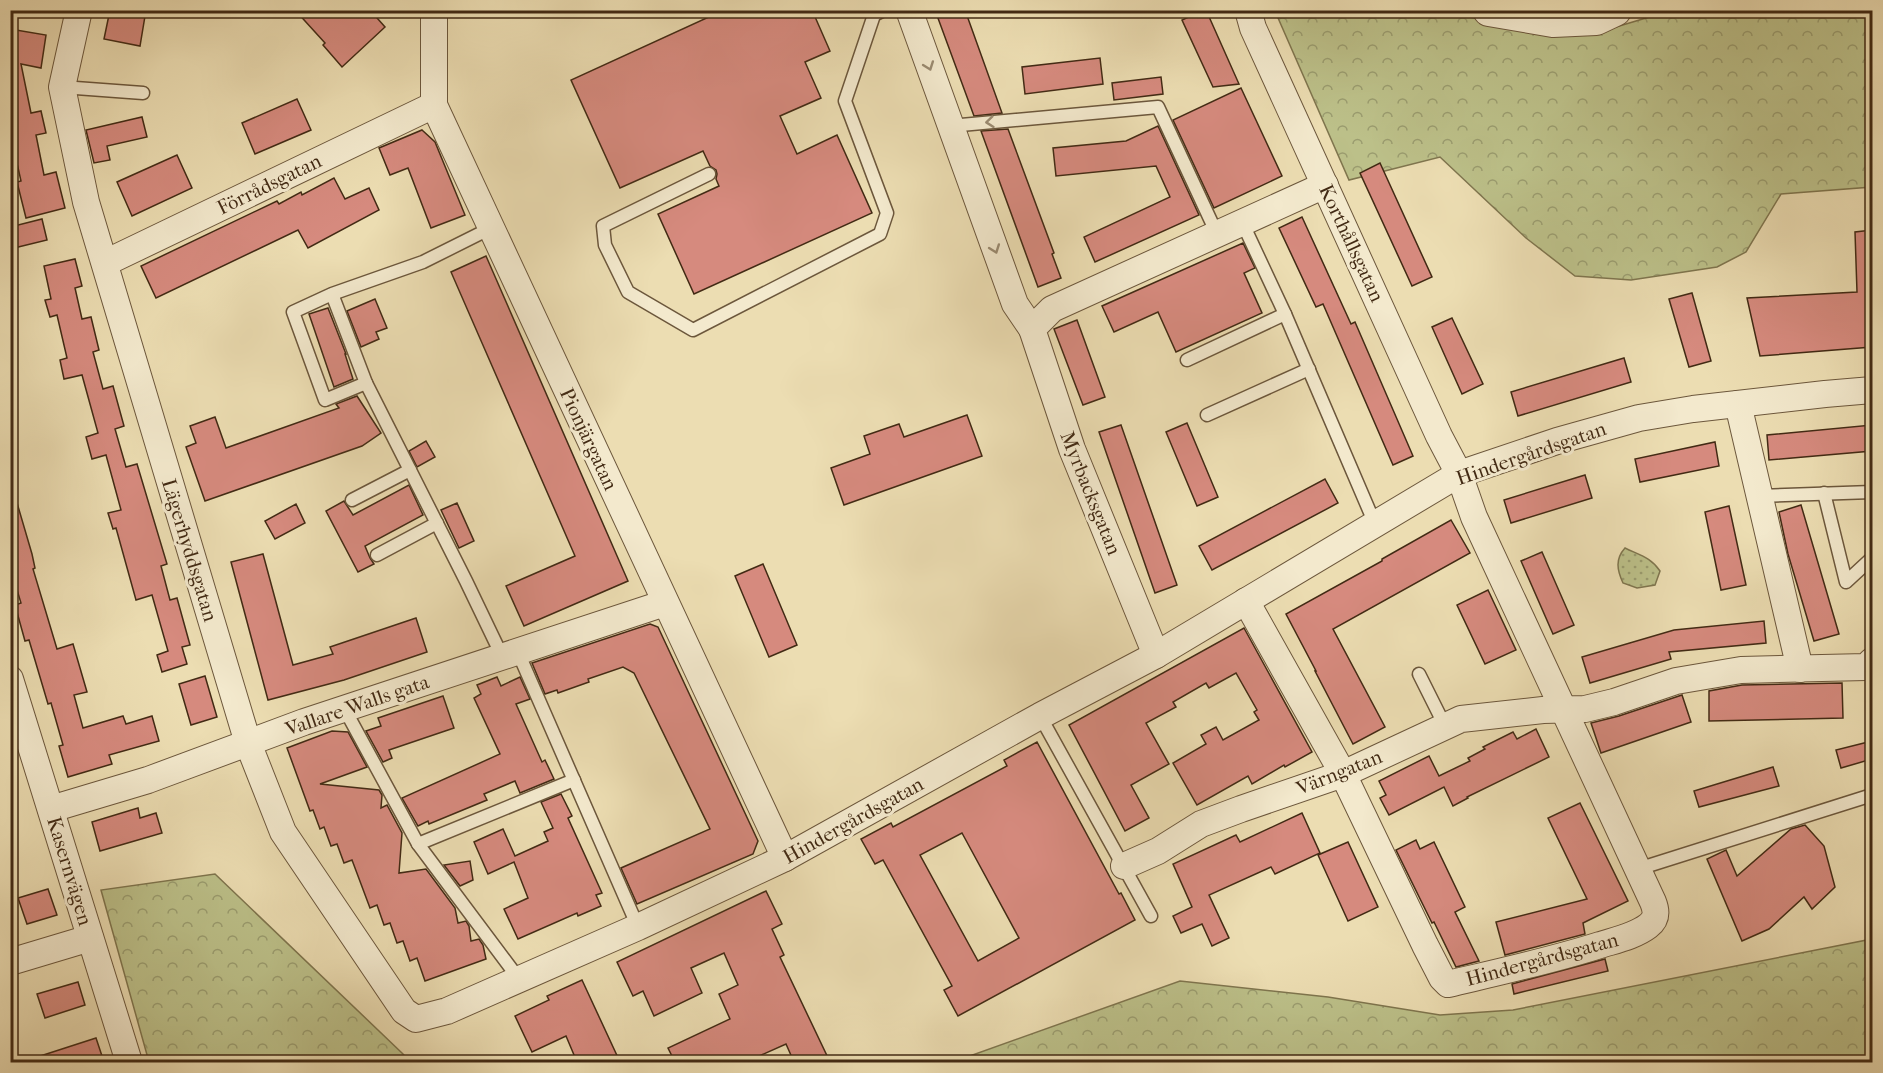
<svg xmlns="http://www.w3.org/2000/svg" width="1883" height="1073" viewBox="0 0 1883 1073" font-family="'IM FELL French Canon',serif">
  <defs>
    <pattern id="forest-crowns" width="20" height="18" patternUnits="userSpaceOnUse" patternTransform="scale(1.5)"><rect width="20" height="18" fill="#bcc089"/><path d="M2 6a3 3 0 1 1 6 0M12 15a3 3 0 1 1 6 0" fill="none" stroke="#9a9c6f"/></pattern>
    <pattern id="park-dots" width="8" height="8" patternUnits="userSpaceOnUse" patternTransform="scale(1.5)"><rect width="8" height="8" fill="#bcc089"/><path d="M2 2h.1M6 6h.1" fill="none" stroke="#9a9c6f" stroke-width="1.8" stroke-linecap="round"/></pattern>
  </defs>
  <rect width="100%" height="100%" fill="#ecddb2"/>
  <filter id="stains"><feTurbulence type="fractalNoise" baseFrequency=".00333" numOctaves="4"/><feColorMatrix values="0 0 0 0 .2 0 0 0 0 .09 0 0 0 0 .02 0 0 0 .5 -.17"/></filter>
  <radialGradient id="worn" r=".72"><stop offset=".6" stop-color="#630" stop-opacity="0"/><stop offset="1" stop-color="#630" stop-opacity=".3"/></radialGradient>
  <g fill="url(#forest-crowns)" stroke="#7f754e" stroke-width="1.5">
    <polygon points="1275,11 1434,11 1528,27 1596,33 1656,15 1663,11 1872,11 1872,187 1781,194 1746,252 1717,267 1631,280 1575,276 1526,238 1440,157 1349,180"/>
    <polygon points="215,874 403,1054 410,1062 149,1062 101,890"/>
    <polygon points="1872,939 1872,1062 953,1062 1180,981 1328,997 1440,1015 1513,1010"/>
  </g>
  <path fill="url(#park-dots)" stroke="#7f754e" stroke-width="1.5" d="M 1625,548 C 1639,555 1651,557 1660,571 L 1655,585 L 1637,588 L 1623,583 C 1617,570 1615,559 1625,548 Z"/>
  <g fill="#d68a7e" stroke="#422a14" stroke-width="1.5" fill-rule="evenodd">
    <polygon points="110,10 146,10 140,46 104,39"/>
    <polygon points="295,10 370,10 385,27 342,67 323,45 325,43"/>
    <polygon points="724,10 812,10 830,51 805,62 821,98 780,116 797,154 837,135 872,213 694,294 658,214 719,186 716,179 717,174 716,170 710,166 703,151 620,188 571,80"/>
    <polygon points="935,10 965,10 1002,113 974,116"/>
    <polygon points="1204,10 1206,10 1239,84 1213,87 1182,20"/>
    <polygon points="10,29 46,35 41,68 21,64 31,113 41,111 46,133 36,135 44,175 56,172 65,208 26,218 17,182 21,181 10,132"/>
    <polygon points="1100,58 1103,84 1025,94 1022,67"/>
    <polygon points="1161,77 1163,94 1114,100 1112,83"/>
    <polygon points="1241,88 1282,176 1214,208 1173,120"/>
    <polygon points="297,99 311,130 255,154 242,123"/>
    <polygon points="142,117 147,137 107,146 110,160 94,163 86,130"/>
    <polygon points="1158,126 1199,215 1095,262 1084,237 1170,197 1156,166 1056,176 1053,148 1126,141"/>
    <polygon points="1008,129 1054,253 1052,254 1061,278 1038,287 981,131"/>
    <polygon points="422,130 435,142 465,215 431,228 408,168 390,175 379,148"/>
    <polygon points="177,155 192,188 132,216 117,182"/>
    <polygon points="1380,163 1432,277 1412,286 1360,173"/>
    <polygon points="334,178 345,199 369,188 379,210 308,248 298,230 156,298 141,266 277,201 279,204 301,192 302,195"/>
    <polygon points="1302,217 1351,324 1355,322 1413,456 1393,465 1323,304 1316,307 1279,228"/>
    <polygon points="42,219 47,240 10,249 10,227"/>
    <polygon points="1872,230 1872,347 1760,356 1747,298 1857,292 1855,232"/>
    <polygon points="1243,243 1255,268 1244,273 1262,313 1176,352 1158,312 1114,332 1102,306"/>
    <polygon points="486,256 628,581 524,626 506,586 575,556 451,272"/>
    <polygon points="75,259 82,286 75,288 82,319 91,317 99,350 93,352 103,389 113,386 124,426 115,429 126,467 137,464 167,564 161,566 170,600 177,598 190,645 182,647 187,664 162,672 157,655 168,651 152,595 136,600 116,528 113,529 108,513 121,510 106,455 92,459 86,437 98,433 82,375 64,379 60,360 67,358 57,315 50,317 45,300 51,299 44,266"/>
    <polygon points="1692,293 1711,361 1689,367 1669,299"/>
    <polygon points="375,299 387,328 376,332 379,339 361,347 347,311"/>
    <polygon points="328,308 346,354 345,354 353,379 334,387 309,314"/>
    <polygon points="1452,318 1483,384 1462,394 1432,327"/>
    <polygon points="1077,320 1105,397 1083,405 1054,329"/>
    <polygon points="1624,358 1631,382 1518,416 1511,392"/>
    <polygon points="357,396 381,433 362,446 205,501 186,447 196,443 190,426 215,417 226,448 339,408 336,404"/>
    <polygon points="967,415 982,456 844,505 831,468 870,454 864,436 899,424 904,437"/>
    <polygon points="1187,423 1218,497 1197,506 1166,432"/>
    <polygon points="1121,425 1177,585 1155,593 1099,432"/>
    <polygon points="1872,425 1872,451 1769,460 1767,435"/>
    <polygon points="426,441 435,457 417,467 409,451"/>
    <polygon points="1715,442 1719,466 1640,482 1635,459"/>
    <polygon points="1585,475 1592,498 1511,523 1504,500"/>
    <polygon points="1325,479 1338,503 1212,570 1199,546"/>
    <polygon points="409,485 423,515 365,546 370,558 374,564 358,572 326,511 344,501 353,515"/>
    <polygon points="15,496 32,554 35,568 33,569 57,649 73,644 87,692 74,695 83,728 123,716 126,724 152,716 159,741 109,755 112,764 68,777 59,746 63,745 51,703 48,704 29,640 25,641 15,605 21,603 10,567 10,497"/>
    <polygon points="457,503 474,541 459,548 441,510"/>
    <polygon points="296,504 305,523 275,539 265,521"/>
    <polygon points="1801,505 1839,634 1814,641 1788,554 1779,512"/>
    <polygon points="1729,506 1746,585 1721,590 1705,512"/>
    <polygon points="1451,520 1470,553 1333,629 1385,727 1353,744 1315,671 1316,671 1286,614 1382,561 1382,559"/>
    <polygon points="1542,552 1574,625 1553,634 1521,561"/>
    <polygon points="263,554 293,665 333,654 330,647 416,618 427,652 344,680 268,700 231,562"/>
    <polygon points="763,564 797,645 769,657 735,576"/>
    <polygon points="1488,590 1516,650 1485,664 1457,605"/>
    <polygon points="1764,621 1766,643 1669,652 1671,659 1590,683 1582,657 1674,630"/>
    <polygon points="650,624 658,627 758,841 753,854 637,904 621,868 710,829 634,673 623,667 588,679 589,682 558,693 557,690 545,694 532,663"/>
    <polygon points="1244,628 1312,752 1285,767 1284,765 1252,784 1248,776 1197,805 1173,763 1206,744 1201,735 1216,727 1223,740 1259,720 1254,712 1257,710 1236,673 1209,688 1206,683 1173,702 1176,707 1146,723 1169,764 1131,785 1149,818 1125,831 1069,725"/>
    <polygon points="205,676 217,717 191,725 179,684"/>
    <polygon points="497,677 501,686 520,677 530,699 516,704 542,762 545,760 554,779 520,793 515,781 484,794 487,800 429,824 428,821 418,826 402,798 500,754 474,698 481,694 477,685"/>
    <polygon points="1842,683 1843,718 1709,721 1709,691 1742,685"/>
    <polygon points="1682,695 1691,722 1601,753 1591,723 1619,716"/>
    <polygon points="443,696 454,728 389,750 392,758 383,762 366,731 381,726 378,718"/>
    <polygon points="1536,729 1549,757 1467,797 1468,798 1453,806 1444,787 1389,815 1380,798 1386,795 1379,781 1429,756 1439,776 1470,761 1468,758 1485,749 1483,747 1513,732 1517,739"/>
    <polygon points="332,731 348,732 367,767 320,784 379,790 382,795 381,808 387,805 402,833 399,873 426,869 455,908 458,923 466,921 469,926 471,941 479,939 483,945 486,959 425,981 417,958 410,961 403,941 397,943 390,923 384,925 377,905 370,908 352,860 344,863 337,844 331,846 324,827 320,829 313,810 310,811 287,748"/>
    <polygon points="1872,741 1872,759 1841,768 1836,750"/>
    <path d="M 1037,742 L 1119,894 L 1121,893 L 1135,920 L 958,1016 L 944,990 L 952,986 L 883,860 L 875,864 L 861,839 L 891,823 L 893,827 L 1007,766 L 1004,760 ZM 962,833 L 1019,938 L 978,961 L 920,855 Z"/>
    <polygon points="1773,767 1779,786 1699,807 1694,791"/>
    <polygon points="561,794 572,816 568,818 602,893 596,895 601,906 578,916 577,913 518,939 504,909 528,898 514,862 488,874 474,842 503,829 515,856 548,841 544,832 553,828 541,802"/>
    <polygon points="1580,803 1628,901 1583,923 1585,934 1505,955 1496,922 1587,899 1548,818"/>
    <polygon points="138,808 140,818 156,813 162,833 100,851 92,822"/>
    <polygon points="1302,813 1320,853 1275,874 1271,867 1209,895 1229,938 1212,946 1202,924 1181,933 1173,916 1192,907 1173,864 1236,835 1240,842"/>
    <polygon points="1805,825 1824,846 1835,887 1812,909 1804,897 1769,929 1742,941 1707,859 1726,850 1737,876 1791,829"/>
    <polygon points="1416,840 1420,849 1434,842 1465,907 1455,912 1479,961 1456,967 1434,922 1432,923 1396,850"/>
    <polygon points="1348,842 1378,907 1348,921 1318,855"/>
    <polygon points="470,861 473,880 460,886 444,865"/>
    <polygon points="48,889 57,915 27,924 18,898"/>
    <polygon points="766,891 782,924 772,929 784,955 780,957 830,1062 794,1062 786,1044 746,1062 675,1062 668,1048 730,1019 719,994 738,985 724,953 691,968 702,993 654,1016 643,991 633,996 617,962"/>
    <polygon points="1605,959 1608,971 1514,994 1512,984"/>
    <polygon points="582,980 620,1062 577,1062 566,1036 532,1052 515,1016 549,1000 547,996"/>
    <polygon points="78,982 85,1005 45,1018 37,994"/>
    <polygon points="96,1038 104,1062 32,1062 31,1059"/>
  </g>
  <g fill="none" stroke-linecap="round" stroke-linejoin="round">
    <defs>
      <g id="service">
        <polyline points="62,87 143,93"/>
        <polyline points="950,126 1158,107 1217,234"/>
        <polyline points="709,174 603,226 605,245 628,292 693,330 880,234 887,213 845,101 874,15 884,10"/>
        <polyline points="332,294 293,312 325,400 366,383 332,294 423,262 491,228"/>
        <polyline points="1285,314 1375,524"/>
        <polyline points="1187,360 1285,314 1242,222"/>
        <polyline points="366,383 466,581 502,656"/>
        <polyline points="1207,415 1309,369"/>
        <polyline points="1824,493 1846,582 1872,558"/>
        <polyline points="1760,496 1872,492"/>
        <polyline points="352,500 410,470"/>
        <polyline points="377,555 437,523"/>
        <polyline points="517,650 638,927"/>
        <polyline points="1419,674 1445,726"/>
        <polyline points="344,708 418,844 519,979"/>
        <polyline points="1040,716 1151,916"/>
        <polyline points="418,844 574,780"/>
        <polyline points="1638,869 1872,795"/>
      </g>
      <g id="minor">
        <polyline points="79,10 62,87 86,202 248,743 283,832 404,1011 416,1019 447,1011 638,927 785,858 1040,716 1156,655 1459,474 1557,441 1639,418 1693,409 1825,394 1872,390"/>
        <polyline points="434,10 434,105 785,858"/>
        <polyline points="909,10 1015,304 1032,329"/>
        <polyline points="105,263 434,105"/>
        <polyline points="1738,404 1800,669"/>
        <path d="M 1246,601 L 1343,774 L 1425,945 L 1442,978 L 1448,984 C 1499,972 1550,961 1600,945 C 1616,940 1635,936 1648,926 C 1657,919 1657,912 1653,902 L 1474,517 L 1459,474 L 1439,436 L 1253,28 L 1248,10"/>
        <polyline points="1156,655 1072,449 1032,329 1052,309 1325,185"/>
        <polyline points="10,679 129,1062"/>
        <polyline points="51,809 148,780 304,722 665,603"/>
        <polyline points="1124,866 1158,851 1201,824 1241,809 1343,774 1461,719 1543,710 1585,709 1614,702 1676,681 1741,670 1866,667 1872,661"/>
        <polyline points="10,962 90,938"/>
      </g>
      <polyline id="tertiary" points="1489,10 1553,21 1596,19 1615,10"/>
    </defs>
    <use href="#service" stroke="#6c573c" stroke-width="15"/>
    <use href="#minor" stroke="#6c573c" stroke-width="28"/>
    <use href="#tertiary" stroke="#6c573c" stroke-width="34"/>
    <use href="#service" stroke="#f3e9cd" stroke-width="12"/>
    <use href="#minor" stroke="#f3e9cd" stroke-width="26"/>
    <use href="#tertiary" stroke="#f3e9cd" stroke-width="32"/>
  </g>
  <defs><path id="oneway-chevron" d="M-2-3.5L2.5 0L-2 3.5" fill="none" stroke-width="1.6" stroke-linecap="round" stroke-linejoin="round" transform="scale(1.5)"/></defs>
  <g stroke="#9a8a70">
    <use href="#oneway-chevron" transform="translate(929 66) rotate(70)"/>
    <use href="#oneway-chevron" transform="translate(990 122) rotate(174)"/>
    <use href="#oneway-chevron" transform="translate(995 249) rotate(70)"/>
  </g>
  <g text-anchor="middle" stroke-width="6" stroke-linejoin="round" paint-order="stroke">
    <g font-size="20" fill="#422a14" stroke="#f3e9cd">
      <text transform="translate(269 184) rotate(-26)" y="7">Förrådsgatan</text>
      <text transform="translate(1352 243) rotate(65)" y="7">Korthållsgatan</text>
      <text transform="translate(589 439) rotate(65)" y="7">Pionjärgatan</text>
      <text transform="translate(1531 453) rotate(-19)" y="7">Hindergårdsgatan</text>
      <text transform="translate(1091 493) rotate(68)" y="7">Myrbacksgatan</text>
      <text transform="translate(190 550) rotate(73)" y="7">Lägerhyddsgatan</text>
      <text transform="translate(357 705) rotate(-19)" y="7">Vallare Walls gata</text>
      <text transform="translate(1339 772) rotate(-22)" y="7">Värngatan</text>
      <text transform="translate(853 820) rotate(-29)" y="7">Hindergårdsgatan</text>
      <text transform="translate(70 871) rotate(73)" y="7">Kasernvägen</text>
      <text transform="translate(1542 959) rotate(-15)" y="7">Hindergårdsgatan</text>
    </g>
  </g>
  <rect width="1883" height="1073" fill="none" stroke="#ecddb2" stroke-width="36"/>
  <rect x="12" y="12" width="1859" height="1049" fill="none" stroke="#422a14" stroke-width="3"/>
  <rect x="18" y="18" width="1847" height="1037" fill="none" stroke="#422a14" stroke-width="1.5"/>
  <rect width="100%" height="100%" filter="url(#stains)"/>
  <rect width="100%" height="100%" fill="url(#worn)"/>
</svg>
